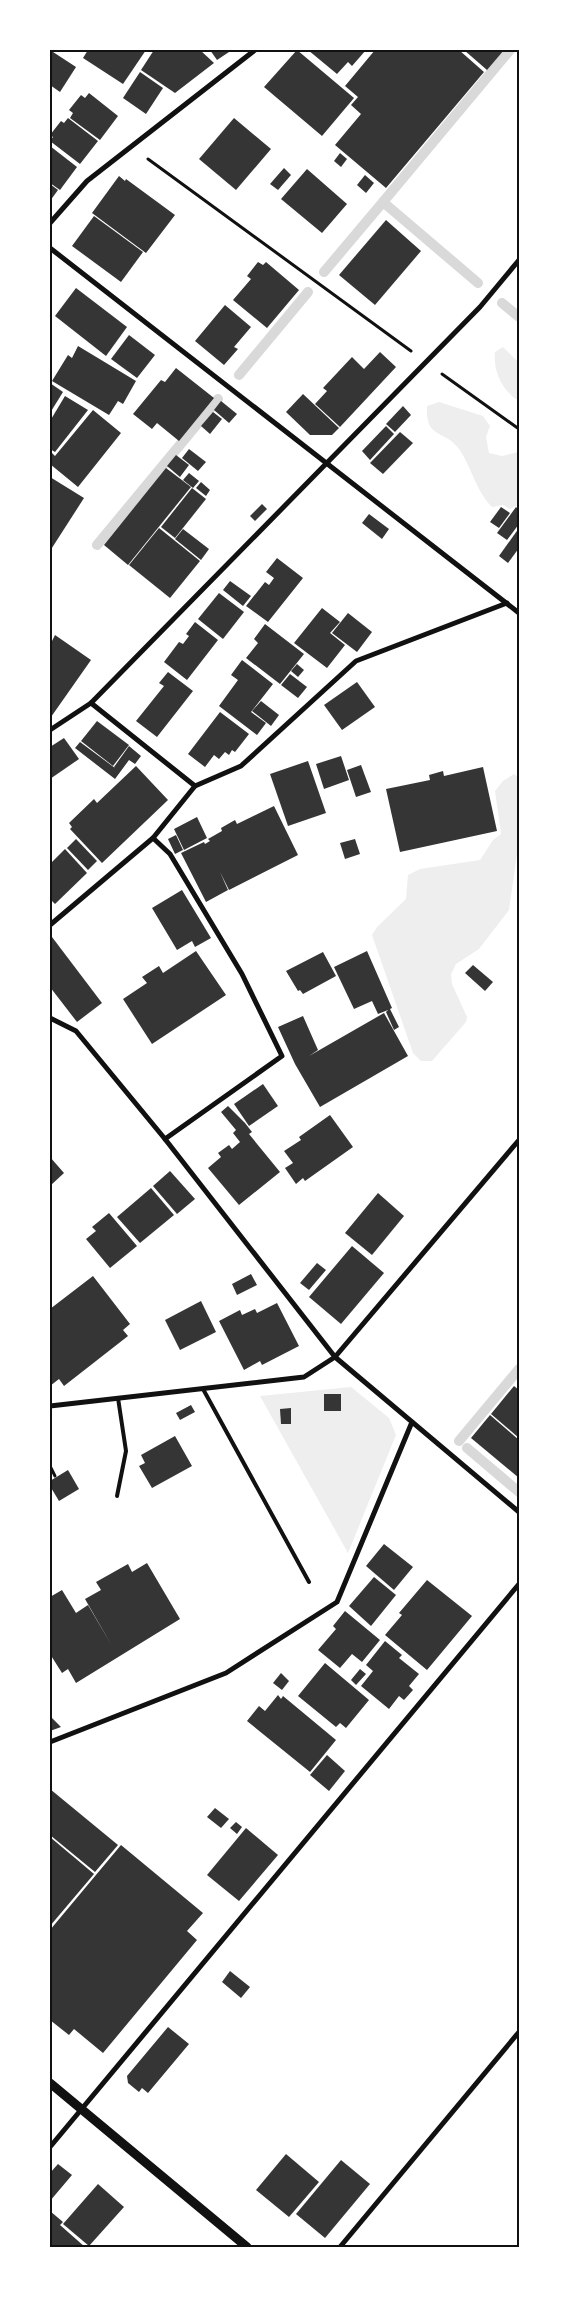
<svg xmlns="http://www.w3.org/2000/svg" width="569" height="2297" viewBox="0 0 569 2297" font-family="Raleway,sans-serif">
  <rect width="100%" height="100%" fill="#fff"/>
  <g fill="#eee">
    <path d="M 503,347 L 519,363 L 519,401 C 502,391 493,371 495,352 Z"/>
    <path d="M 439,402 L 483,416 L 490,426 L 486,437 L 489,453 L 502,456 L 519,452 L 519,508 L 516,506 L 510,509 L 503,505 L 492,507 C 476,491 472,468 459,449 C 445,429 425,440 427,406 Z"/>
    <polygon points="514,774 519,778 519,840 509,910 479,949 456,964 451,974 452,984 467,1017 466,1022 432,1061 421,1061 413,1053 372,935 377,927 406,899 408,875 420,869 480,860 493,840 501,834 495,791 503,781"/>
    <polygon points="351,1387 389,1418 396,1435 348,1553 260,1396"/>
  </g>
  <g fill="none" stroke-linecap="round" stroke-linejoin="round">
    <g stroke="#d9d9d9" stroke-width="10">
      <polyline points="324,272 383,202"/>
      <polyline points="478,283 383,202 510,50"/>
      <polyline points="502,303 519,317"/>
      <polyline points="239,375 308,292"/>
      <polyline points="97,545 218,399"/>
      <polyline points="459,1441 519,1369"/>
      <polyline points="467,1448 519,1492"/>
    </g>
  </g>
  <g fill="#353535">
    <polygon points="50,50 76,67 60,92 50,85"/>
    <polygon points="88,50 146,50 123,84 83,58"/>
    <polygon points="154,50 200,50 214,63 175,93 141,70"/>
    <polygon points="210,50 232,50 217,60"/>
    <polygon points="297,50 354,98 322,136 264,87"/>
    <polygon points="308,50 366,50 352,66 348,62 337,74"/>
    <polygon points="375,50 459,50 484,72 386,188 335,145 361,114 351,105 358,97 345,86"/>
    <polygon points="464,50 504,50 487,70"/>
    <polygon points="140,72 163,88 146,114 123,98"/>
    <polygon points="89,93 118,116 100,140 70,118 73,113 69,110 81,95 85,98"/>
    <polygon points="68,118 98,141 80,164 50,141 53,137 50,135 61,121 64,123"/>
    <polygon points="234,118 271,149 236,190 199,159"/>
    <polygon points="50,146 77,167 60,190 50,183"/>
    <polygon points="340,153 347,159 341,167 334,161"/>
    <polygon points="284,168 291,175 278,190 270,184"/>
    <polygon points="307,169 347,204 322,233 281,199"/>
    <polygon points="365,175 374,183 366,193 357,185"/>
    <polygon points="119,176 125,181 126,179 175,215 146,253 92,213"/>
    <polygon points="50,184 58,190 50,201"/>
    <polygon points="94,216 143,252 121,282 72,246"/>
    <polygon points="386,220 421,251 375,305 339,275"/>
    <polygon points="258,262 263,265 266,262 299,290 267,328 233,300 251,279 247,276"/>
    <polygon points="76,288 127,327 106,356 55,316"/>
    <polygon points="225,305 251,327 234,347 238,349 224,365 195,341"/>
    <polygon points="129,335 155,355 137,378 111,359"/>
    <polygon points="78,346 136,381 123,404 118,401 109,415 52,381 68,355 72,358"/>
    <polygon points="380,352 396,367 340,427 315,404 327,391 323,388 352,357 364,369"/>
    <polygon points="176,368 214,398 179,441 157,423 152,429 133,414 161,380 165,382"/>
    <polygon points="50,383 63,392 50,413"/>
    <polygon points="303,394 339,428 332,435 310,435 286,412"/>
    <polygon points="65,396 88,410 55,452 50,449 50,421"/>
    <polygon points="221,401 237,414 229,423 214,410"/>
    <polygon points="403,406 411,415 395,432 386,424"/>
    <polygon points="93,410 121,433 78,487 50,464 50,455 52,453 55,456"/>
    <polygon points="213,412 222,419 210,434 201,426"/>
    <polygon points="386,426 394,434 370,460 362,451"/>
    <polygon points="400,432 413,443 383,474 370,463"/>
    <polygon points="189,449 206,462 198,471 182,458"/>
    <polygon points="176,455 189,465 180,477 167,466"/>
    <polygon points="166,468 191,487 128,565 104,545"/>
    <polygon points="189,473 199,481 193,488 183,480"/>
    <polygon points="50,477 84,498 50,551"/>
    <polygon points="201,482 210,490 206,496 196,488"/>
    <polygon points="192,488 206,499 175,538 161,527"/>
    <polygon points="262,504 267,509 255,521 250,516"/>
    <polygon points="501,507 510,513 499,528 490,522"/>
    <polygon points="516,507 519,510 519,524 507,540 497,533"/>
    <polygon points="369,514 389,529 382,539 362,523"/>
    <polygon points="159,528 200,561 170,598 129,565"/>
    <polygon points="519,528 519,548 508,563 499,556"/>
    <polygon points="183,529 209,549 201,560 175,539"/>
    <polygon points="277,558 303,578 268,622 246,606 265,582 269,585 274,578 266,572"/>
    <polygon points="230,581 251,596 243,606 223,590"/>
    <polygon points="219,593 244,612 223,639 198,619"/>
    <polygon points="322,608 340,622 330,633 345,645 327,668 294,643"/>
    <polygon points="348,613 372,632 357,652 332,633"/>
    <polygon points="195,622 218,640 187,680 164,662 179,642 183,644 189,636 186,634"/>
    <polygon points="265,624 304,654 280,684 246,658 258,643 254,639"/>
    <polygon points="55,635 91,660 51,717 50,640 52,641"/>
    <polygon points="242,660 273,684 251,712 266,723 257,735 219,706 238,680 231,675"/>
    <polygon points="297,664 304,670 298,677 291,671"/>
    <polygon points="168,672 193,691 157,737 136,721 164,686 159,683"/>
    <polygon points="290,674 307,687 298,698 281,685"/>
    <polygon points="357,682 375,707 342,730 324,705"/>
    <polygon points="261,701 279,715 271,726 252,711"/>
    <polygon points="220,712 249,734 235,752 232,750 229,755 225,752 219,759 214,755 205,767 188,754"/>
    <polygon points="97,721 129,745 113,766 81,741"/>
    <polygon points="64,738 79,759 50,779 50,747"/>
    <polygon points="80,742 115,768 114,767 129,746 141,756 135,764 129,760 115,779 75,748"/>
    <polygon points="341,756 349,780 324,789 316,764"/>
    <polygon points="308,761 326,813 288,826 270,774"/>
    <polygon points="361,765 371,792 356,797 347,770"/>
    <polygon points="136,766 168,800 102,863 70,829 72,827 69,823 94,799 97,803"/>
    <polygon points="483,767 497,831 400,852 386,789 430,780 429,775 443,771 444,776"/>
    <polygon points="274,806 298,855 229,890 220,872 228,890 206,902 181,853 204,842 205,844 210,841 208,839 222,831 221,828 235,820 237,824"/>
    <polygon points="197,817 207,838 184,850 174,829"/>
    <polygon points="176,835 183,850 175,854 168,839"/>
    <polygon points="76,839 97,861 88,870 67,848"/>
    <polygon points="355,839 360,854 345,859 340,843"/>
    <polygon points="65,849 87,873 55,904 50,899 50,864"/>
    <polygon points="182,890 211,938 195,947 192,941 177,950 152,908"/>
    <polygon points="52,937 102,1003 77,1022 50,987 50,938"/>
    <polygon points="196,951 226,995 152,1044 123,999 147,983 142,977 159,966 163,973"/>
    <polygon points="367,951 392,1008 390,1009 399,1027 394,1030 386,1012 388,1010 378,1014 372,1001 354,1009 334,967"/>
    <polygon points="323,952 336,976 303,994 300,990 298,991 286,971"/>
    <polygon points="473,965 493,982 485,991 465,973"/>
    <polygon points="384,1013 408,1056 320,1107 295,1064 278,1027 303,1016 318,1050 309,1056"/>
    <polygon points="263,1084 278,1106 249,1126 234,1104"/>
    <polygon points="228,1106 245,1123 252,1132 249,1134 280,1172 239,1205 208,1168 221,1157 218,1153 229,1145 232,1149 240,1142 233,1133 236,1130 221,1112"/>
    <polygon points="330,1115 353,1147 305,1181 303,1178 296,1184 285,1168 293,1163 284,1151 301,1140 299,1137"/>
    <polygon points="50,1157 64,1173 50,1186"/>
    <polygon points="170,1171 195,1199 177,1214 153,1186"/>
    <polygon points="151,1188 174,1215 140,1243 117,1217"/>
    <polygon points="378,1193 404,1216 372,1255 345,1233"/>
    <polygon points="109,1213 137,1246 110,1268 86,1239 96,1231 92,1227"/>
    <polygon points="352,1246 384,1273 341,1324 309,1297"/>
    <polygon points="317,1263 326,1270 309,1290 300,1283"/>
    <polygon points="251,1274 257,1285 237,1295 232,1284"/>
    <polygon points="93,1276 130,1324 123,1330 128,1336 64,1386 59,1379 50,1386 50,1309"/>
    <polygon points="201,1301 216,1332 180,1350 165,1320"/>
    <polygon points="277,1303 299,1346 262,1365 260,1361 244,1370 219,1321 240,1310 242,1315 255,1309 257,1313"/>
    <polygon points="514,1386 519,1390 519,1438 491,1414"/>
    <rect x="324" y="1394" width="17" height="17"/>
    <polygon points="191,1405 195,1412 180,1420 176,1413"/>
    <polygon points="291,1408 291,1424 281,1424 280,1409"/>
    <polygon points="490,1415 519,1440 519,1478 471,1438"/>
    <polygon points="175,1436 192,1466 152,1488 139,1466 145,1463 141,1455"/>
    <polygon points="68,1470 79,1489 59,1501 50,1486 50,1481"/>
    <polygon points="384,1544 413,1567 394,1590 366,1566"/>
    <polygon points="147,1563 180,1619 76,1683 68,1669 62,1673 50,1654 50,1597 62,1590 76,1613 88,1605 112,1646 85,1599 101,1590 96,1582 128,1564 132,1572"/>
    <polygon points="374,1577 396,1595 371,1626 349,1606"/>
    <polygon points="427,1580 472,1616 427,1670 385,1635 402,1615 399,1613"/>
    <polygon points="345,1611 380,1640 362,1662 352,1654 340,1668 318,1650 336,1629 333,1626"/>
    <polygon points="385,1641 402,1655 399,1658 419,1674 409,1686 413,1690 404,1700 399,1696 389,1709 361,1686 373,1671 366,1665"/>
    <polygon points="325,1663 369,1700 346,1728 340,1723 336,1727 298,1696"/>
    <polygon points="360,1669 366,1674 356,1685 351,1680"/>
    <polygon points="281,1673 289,1681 282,1690 273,1683"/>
    <polygon points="278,1695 281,1699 283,1696 336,1740 310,1772 247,1721 259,1706 265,1711"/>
    <polygon points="50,1716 61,1727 50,1731"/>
    <polygon points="327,1755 345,1771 329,1791 310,1775"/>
    <polygon points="50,1789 118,1845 95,1872 50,1835"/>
    <polygon points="215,1808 229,1819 221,1828 207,1817"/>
    <polygon points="236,1822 242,1827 237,1834 230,1828"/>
    <polygon points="246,1828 278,1855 239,1901 207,1875"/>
    <polygon points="50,1837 94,1874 50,1926"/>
    <polygon points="121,1845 203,1913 187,1931 197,1940 103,2053 74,2029 69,2035 50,2020 50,1930"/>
    <polygon points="230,1971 250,1987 241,1998 222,1982"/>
    <polygon points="168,2027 189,2044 148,2093 142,2088 139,2092 128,2083 127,2076"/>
    <polygon points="286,2154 319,2182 289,2217 256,2190"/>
    <polygon points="341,2160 370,2184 325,2238 296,2214"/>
    <polygon points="58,2164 72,2175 50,2201 50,2173"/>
    <polygon points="98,2184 124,2207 89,2246 63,2224"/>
    <polygon points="50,2211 63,2222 60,2225 85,2247 50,2247"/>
  </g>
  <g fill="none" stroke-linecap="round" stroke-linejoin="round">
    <g stroke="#111" stroke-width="3">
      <polyline points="148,159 411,351"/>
      <polyline points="442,374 519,429"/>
      <polyline points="50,1466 55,1476"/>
    </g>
    <g stroke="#111" stroke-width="4">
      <polyline points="203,1389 309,1582"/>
      <polyline points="117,1496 126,1451 118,1398"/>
    </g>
    <g stroke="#111" stroke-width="5">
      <polyline points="50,223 87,181 255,50"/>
      <polyline points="50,248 519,613"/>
      <polyline points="91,703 195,786"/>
      <polyline points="50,730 91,703 480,307 519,260"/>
      <polyline points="153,838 170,854 242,974 282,1056 165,1139"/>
      <polyline points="50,925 153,838 195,786 241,766 356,661 507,603"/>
      <polyline points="50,1018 76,1031 165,1139 335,1357 519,1512"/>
      <polyline points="50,1406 304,1377 335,1357 519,1140"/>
      <polyline points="50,1742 226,1673 337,1602 412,1422"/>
      <polyline points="50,2147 519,1584"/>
      <polyline points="340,2247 519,2032"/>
    </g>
    <polyline stroke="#111" stroke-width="9" points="50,2083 247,2247"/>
  </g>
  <rect width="569" height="2297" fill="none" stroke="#ffffff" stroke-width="102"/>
  <rect x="51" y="51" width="467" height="2195" fill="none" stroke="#111" stroke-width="2"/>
</svg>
